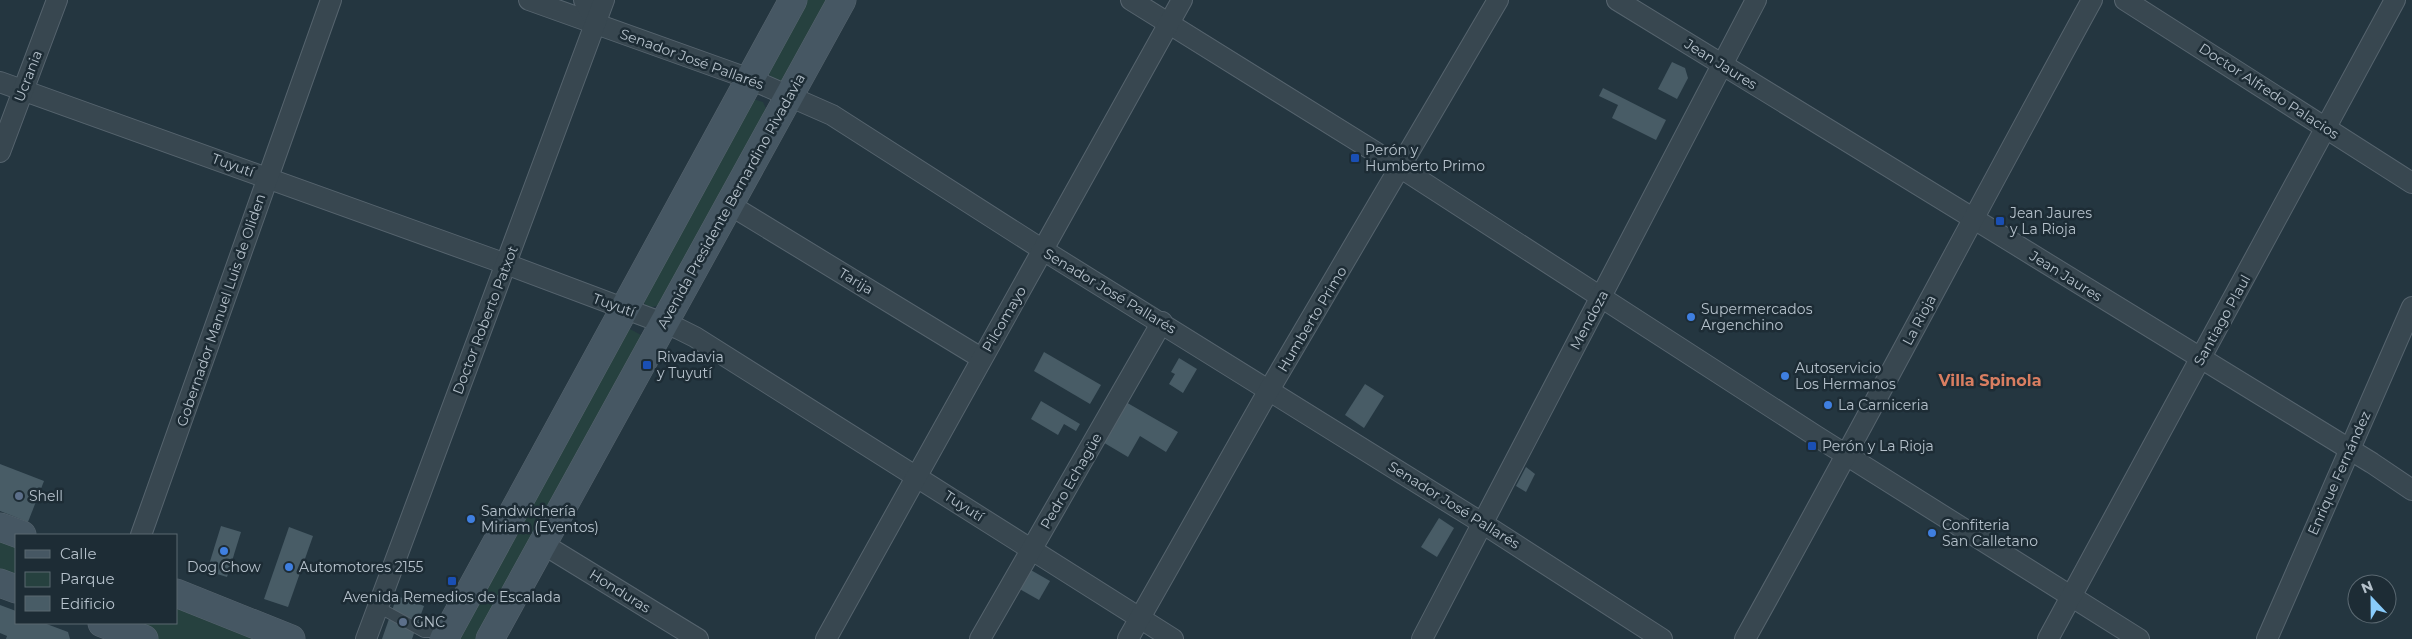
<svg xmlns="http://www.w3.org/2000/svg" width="2412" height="639" viewBox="0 0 2412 639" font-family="Montserrat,sans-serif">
  <rect width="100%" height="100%" fill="#243640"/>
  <g fill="#26413f">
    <polygon points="805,0 830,0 785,80 780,82 770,76 768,71"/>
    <polygon points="753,99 763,102 768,113 664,304 648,308 643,301"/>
    <polygon points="630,329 641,335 642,341 480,639 457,639 625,331"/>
    <polygon points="0,527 16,535 16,589 0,583"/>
    <polygon points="176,593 291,639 144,639 102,623 176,623"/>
  </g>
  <g fill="#485c66">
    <polygon points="1672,62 1685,68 1688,78 1677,99 1658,89"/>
    <polygon points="1603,88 1666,120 1656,140 1612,118 1618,105 1599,96"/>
    <polygon points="1044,352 1101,385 1090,404 1034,371"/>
    <polygon points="1179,358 1197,369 1183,393 1169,384 1175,374 1171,372"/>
    <polygon points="1365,384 1384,396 1364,428 1345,415"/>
    <polygon points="1041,401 1080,424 1076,431 1064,424 1058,435 1031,419"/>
    <polygon points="1124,401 1178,432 1166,452 1140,436 1128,457 1101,441"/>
    <polygon points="0,464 44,481 28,522 0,511"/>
    <polygon points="1526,467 1535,474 1526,492 1516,486"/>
    <polygon points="1439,518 1454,528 1437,557 1421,547"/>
    <polygon points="221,526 241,532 227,577 207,571"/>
    <polygon points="289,527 313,536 288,607 264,599"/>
    <polygon points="1029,569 1050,581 1039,600 1014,586"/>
    <polygon points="397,596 424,606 412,639 382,639"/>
    <polygon points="0,605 16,611 16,623 44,623 68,632 70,639 6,639 7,636 0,633"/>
  </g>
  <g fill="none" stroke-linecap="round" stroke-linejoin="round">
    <defs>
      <polyline id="service" points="378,607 424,632 444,632"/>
      <g id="minor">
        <polyline points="529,0 750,79 832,115 1043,250 1482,523 1662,639"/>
        <polyline points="584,0 596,23"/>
        <polyline points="1131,0 1401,168 1816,436 2139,639"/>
        <polyline points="1617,0 2372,463 2412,490"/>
        <polyline points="2125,0 2412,183"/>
        <polyline points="0,82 506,264 679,329 695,337 1173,639"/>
        <polyline points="0,152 57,0"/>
        <polyline points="730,205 981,358"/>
        <polyline points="141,535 331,0"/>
        <polyline points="543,544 698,639"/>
        <polyline points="366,639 604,0"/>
        <polyline points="826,639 1182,0"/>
        <polyline points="980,639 1162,322"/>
        <polyline points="1128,639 1269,390 1498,0"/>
        <polyline points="1422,639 1756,0"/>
        <path d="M 1745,639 C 1863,428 1975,213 2092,0"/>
        <polyline points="2048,639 2395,0"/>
        <polyline points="2267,639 2412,307"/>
      </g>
      <g id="secondary">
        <polyline points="0,527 22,535"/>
        <polyline points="0,583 16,589"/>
        <polyline points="176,593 291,639"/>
        <polyline points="102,623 144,639"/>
        <polyline points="444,639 793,0"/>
        <polyline points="490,639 842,0"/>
      </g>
    </defs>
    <use href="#service" stroke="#56646e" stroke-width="12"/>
    <use href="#minor" stroke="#56646e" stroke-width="22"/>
    <use href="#secondary" stroke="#56646e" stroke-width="29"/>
    <use href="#service" stroke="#384750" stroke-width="10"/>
    <use href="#minor" stroke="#384750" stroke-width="20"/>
    <use href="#secondary" stroke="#465763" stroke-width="28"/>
  </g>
  <g fill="#1a4fb4" stroke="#1d2c35" stroke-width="2">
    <rect x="1350" y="153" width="10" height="10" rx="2.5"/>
    <rect x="1995" y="216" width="10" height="10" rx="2.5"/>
    <rect x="642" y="360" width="10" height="10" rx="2.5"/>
    <rect x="1807" y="441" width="10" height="10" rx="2.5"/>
    <rect x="447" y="576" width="10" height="10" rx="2.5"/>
  </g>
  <g fill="#3f7fe0" stroke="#1d2c35" stroke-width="2">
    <circle cx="1691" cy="317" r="5"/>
    <circle cx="1785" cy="376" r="5"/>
    <circle cx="1828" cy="405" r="5"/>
    <circle cx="471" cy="519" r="5"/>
    <circle cx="1932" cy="533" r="5"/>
    <circle cx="224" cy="551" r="5"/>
    <circle cx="289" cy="567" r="5"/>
  </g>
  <g fill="#5c6f8a" stroke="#1d2c35" stroke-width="2">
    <circle cx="19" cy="496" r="5"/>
    <circle cx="403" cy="622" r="5"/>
  </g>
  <g text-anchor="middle" stroke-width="5" stroke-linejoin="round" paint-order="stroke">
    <g font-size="14" fill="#b5c1cb" stroke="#1d2c35">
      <text transform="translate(692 59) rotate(20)" y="5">Senador José Pallarés</text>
      <text transform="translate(1721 64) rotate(32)" y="5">Jean Jaures</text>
      <text transform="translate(28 76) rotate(-69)" y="5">Ucrania</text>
      <text transform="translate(2269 91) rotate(33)" y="5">Doctor Alfredo Palacios</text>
      <text transform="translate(233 165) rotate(20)" y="5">Tuyutí</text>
      <text transform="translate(731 201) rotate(-61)" y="5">Avenida Presidente Bernardino Rivadavia</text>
      <text transform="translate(2066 276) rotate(32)" y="5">Jean Jaures</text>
      <text transform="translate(856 281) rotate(31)" y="5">Tarija</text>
      <text transform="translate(1110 291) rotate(31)" y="5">Senador José Pallarés</text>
      <text transform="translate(614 305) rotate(20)" y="5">Tuyutí</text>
      <text transform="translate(221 310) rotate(-71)" y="5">Gobernador Manuel Luis de Oliden</text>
      <text transform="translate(1004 319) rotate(-60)" y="5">Pilcomayo</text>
      <text transform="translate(1312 319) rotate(-59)" y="5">Humberto Primo</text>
      <text transform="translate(485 320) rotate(-69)" y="5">Doctor Roberto Patxot</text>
      <text transform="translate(1589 320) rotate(-62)" y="5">Mendoza</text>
      <text transform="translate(1919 320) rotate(-62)" y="5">La Rioja</text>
      <text transform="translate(2222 320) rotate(-61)" y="5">Santiago Plaul</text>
      <text transform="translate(2339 473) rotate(-66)" y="5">Enrique Fernández</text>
      <text transform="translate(1071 481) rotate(-60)" y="5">Pedro Echagüe</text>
      <text transform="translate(1454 505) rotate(32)" y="5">Senador José Pallarés</text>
      <text transform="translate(964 506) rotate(33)" y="5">Tuyutí</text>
      <text transform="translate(620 591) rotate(32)" y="5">Honduras</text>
    </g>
    <g font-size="14" fill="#b5c1cb" stroke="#1d2c35" text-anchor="start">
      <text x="1365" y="155">Perón y<tspan x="1365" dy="16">Humberto Primo</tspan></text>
      <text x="2010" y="218">Jean Jaures<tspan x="2010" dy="16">y La Rioja</tspan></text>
      <text x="1701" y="314">Supermercados<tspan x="1701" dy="16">Argenchino</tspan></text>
      <text x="657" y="362">Rivadavia<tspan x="657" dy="16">y Tuyutí</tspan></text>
      <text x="1795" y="373">Autoservicio<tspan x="1795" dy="16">Los Hermanos</tspan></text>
      <text x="1838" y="410">La Carniceria</text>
      <text x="1822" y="451">Perón y La Rioja</text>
      <text x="29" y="501">Shell</text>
      <text x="481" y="516">Sandwichería<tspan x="481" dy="16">Miriam (Eventos)</tspan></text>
      <text x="1942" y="530">Confiteria<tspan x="1942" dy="16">San Calletano</tspan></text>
      <text x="224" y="572" text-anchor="middle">Dog Chow</text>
      <text x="299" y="572">Automotores 2155</text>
      <text x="452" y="602" text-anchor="middle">Avenida Remedios de Escalada</text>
      <text x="413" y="627">GNC</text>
    </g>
    <g font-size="16" font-weight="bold" fill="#d97e61" stroke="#1d2c35">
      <text x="1990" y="386">Villa Spinola</text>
    </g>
  </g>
  <rect x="15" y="534" width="162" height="90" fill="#1d2c35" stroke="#5a6871"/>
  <rect x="25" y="550" width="25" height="8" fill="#465763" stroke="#5a6871"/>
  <text x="60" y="559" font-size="15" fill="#b5c1cb">Calle</text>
  <rect x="25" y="572" width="25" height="15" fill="#26413f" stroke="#5a6871"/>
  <text x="60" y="584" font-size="15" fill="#b5c1cb">Parque</text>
  <rect x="25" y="596" width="25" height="15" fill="#485c66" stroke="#5a6871"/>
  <text x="60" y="609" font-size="15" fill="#b5c1cb">Edificio</text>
  <g transform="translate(2372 599) rotate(338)"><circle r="24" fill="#1d2c35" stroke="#5a6871"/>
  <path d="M0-4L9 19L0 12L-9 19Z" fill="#89ccfb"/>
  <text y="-8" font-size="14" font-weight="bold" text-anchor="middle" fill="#b5c1cb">N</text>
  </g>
</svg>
